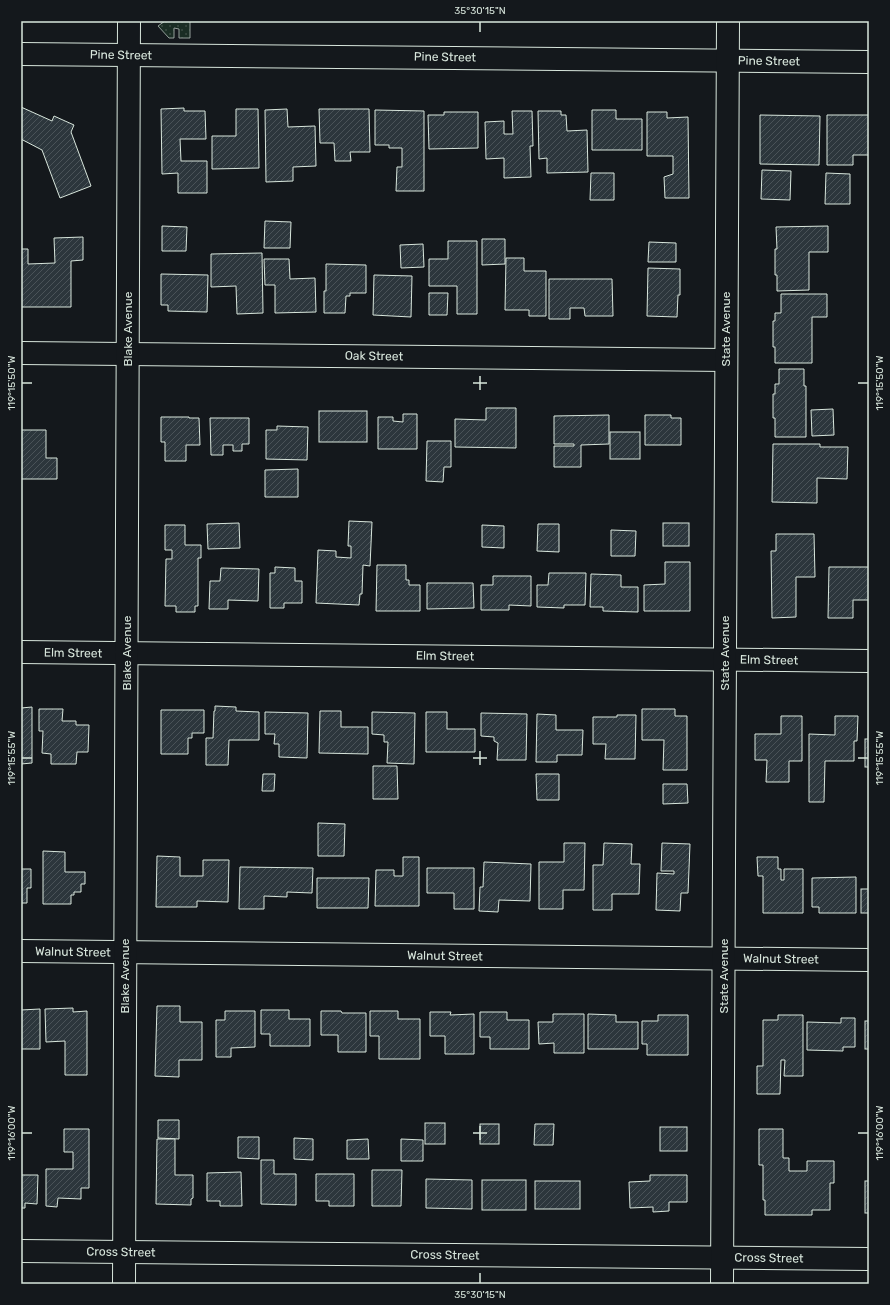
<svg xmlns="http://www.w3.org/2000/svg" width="890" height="1305" viewBox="0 0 890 1305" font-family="Rubik,sans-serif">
  <defs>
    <pattern id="grass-dots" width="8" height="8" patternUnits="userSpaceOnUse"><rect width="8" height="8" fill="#1a2d24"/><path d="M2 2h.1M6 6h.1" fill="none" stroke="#3b4b43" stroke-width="1.8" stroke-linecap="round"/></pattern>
    <pattern id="building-hatch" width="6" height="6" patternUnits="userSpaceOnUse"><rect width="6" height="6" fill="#2c363c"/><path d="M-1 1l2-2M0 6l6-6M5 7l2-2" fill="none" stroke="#4a5358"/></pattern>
  </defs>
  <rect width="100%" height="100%" fill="#14181c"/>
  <polygon fill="url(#grass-dots)" stroke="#939e99" points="165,21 190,21 190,38 179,38 179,29 174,28 174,38 169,38 158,26"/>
  <g fill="url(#building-hatch)" stroke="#d8e6dc">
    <polygon points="21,107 52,121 54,116 74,125 71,132 91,186 60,198 42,150 21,139"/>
    <polygon points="184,108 184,111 205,111 206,139 180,139 181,161 207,161 207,193 178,193 178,173 162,174 161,109"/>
    <polygon points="236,109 258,109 259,168 212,169 212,136 236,136"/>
    <polygon points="287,109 288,127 315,126 316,166 293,167 293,181 266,182 265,110"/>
    <polygon points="319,109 369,109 370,152 350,152 351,161 335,161 334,143 320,143"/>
    <polygon points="375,110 424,111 424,191 396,191 397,167 402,167 402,148 389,148 389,145 375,145"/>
    <polygon points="592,110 616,110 616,119 642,119 642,150 592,150"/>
    <polygon points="512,111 532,111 533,146 530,146 531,177 504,178 504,158 486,159 485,122 504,121 504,134 513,134"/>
    <polygon points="538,111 561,111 561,115 566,115 567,131 587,130 588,172 547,173 547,158 539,159"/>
    <polygon points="444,112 478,112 478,148 429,149 428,115 444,115"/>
    <polygon points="647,112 667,112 667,118 688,117 689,198 665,198 664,177 673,174 673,156 647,156"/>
    <polygon points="760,115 820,116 819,165 760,164"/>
    <polygon points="827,115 869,115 869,155 853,155 853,165 827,165"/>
    <polygon points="762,170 791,171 790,200 761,199"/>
    <polygon points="591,173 614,173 614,200 590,200"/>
    <polygon points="826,173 850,174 850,204 825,204"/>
    <polygon points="265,221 291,222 290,248 264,248"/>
    <polygon points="162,226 187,227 186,251 162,251"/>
    <polygon points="828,226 828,252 809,252 809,290 777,291 777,275 775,275 775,249 777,249 776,227"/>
    <polygon points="83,237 83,260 71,261 71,307 21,307 21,249 28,249 28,264 55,263 54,238"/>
    <polygon points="482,239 505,239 505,264 482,265"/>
    <polygon points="448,241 477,241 477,314 457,314 457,286 429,286 429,259 448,259"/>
    <polygon points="649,242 676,243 676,262 648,262"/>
    <polygon points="423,244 424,267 401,268 400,245"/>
    <polygon points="262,253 263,313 237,314 236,286 211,287 211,254"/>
    <polygon points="506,258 524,258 524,271 546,271 546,316 529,316 529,310 505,310"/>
    <polygon points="264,259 289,259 290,279 315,278 316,312 275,313 275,285 265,285"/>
    <polygon points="326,264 366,265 366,293 350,293 350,296 346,296 345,313 324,313 324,291 326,291"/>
    <polygon points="648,268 680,269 680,295 678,295 677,317 647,316"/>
    <polygon points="161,274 208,275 207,312 168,311 168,305 161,305"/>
    <polygon points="374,275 412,276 411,317 373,315"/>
    <polygon points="549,279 612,279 613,316 585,316 584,308 570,308 570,319 549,319"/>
    <polygon points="429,293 448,293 447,315 429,315"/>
    <polygon points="781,294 827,294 827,317 812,317 812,363 775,363 775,347 773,347 773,321 775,321 775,313 781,313"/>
    <polygon points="779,369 804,369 804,386 806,386 806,437 775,437 775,418 773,418 773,394 775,394 775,384 779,384"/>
    <polygon points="486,408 516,408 516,448 455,447 455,419 486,420"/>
    <polygon points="833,409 834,435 812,436 811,410"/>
    <rect x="319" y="411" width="48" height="31"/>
    <polygon points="403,414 417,414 417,449 378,449 378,417 393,417 393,421 403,422"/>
    <polygon points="609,415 609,444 581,445 581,467 554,467 554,446 574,446 574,444 554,444 554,416"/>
    <polygon points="645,415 671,415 671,418 681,418 681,445 645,445"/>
    <polygon points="161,417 189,417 189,418 199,418 200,445 186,445 186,461 165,461 165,442 161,442"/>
    <polygon points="210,418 249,418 249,444 242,444 242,451 233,451 233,445 223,445 223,455 211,455"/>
    <polygon points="277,426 308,427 307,460 266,459 266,430 277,430"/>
    <polygon points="21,430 46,430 46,458 57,458 57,479 21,479"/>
    <rect x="610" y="432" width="30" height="27"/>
    <polygon points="427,441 451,441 451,467 444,467 443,482 426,481"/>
    <polygon points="773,444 820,444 820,447 848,447 847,479 817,478 817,503 772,502"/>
    <polygon points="298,469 298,497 265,497 265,470"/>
    <polygon points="349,521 372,522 370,566 363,565 362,594 360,594 359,605 316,603 318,550 336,551 336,557 351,558 351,546 348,546"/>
    <polygon points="239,523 240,548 208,549 207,524"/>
    <rect x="663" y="523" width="26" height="23"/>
    <polygon points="538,524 559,524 559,552 537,551"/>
    <polygon points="165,525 185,525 185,545 201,545 201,558 198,558 198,606 195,606 195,612 176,612 176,606 165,606 166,559 172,559 172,550 165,550"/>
    <polygon points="482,525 504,526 504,548 482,547"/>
    <polygon points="611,530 636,531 635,556 611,556"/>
    <polygon points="776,534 814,534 815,577 796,577 796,617 772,618 771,551 776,551"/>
    <polygon points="665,562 690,562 690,611 644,611 644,585 665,584"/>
    <polygon points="377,565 406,565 406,580 409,580 409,585 420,585 420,611 376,611"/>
    <polygon points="275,567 295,568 295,581 302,581 302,603 284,603 284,608 270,608 270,573 275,573"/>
    <polygon points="829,567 869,567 869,600 853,600 853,618 828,618"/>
    <polygon points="221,568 259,569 258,601 228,600 228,609 209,609 210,581 220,581"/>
    <polygon points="549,573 586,573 585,605 564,605 564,608 537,607 537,585 548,585"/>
    <polygon points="591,574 621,575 621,587 638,587 638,612 603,611 603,607 590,607"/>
    <polygon points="493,576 531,576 531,606 509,605 509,610 481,610 481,585 493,585"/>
    <polygon points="427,583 473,583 474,608 427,609"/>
    <polygon points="215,706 236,707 236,711 259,712 259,740 229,740 228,765 206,765 206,738 213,738 214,711 215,711"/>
    <polygon points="32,707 32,763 21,764 21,708"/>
    <polygon points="39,709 63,709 62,721 76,721 76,725 89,725 88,752 77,752 76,764 51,764 51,754 42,753 43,731 39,731"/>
    <polygon points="642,709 675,709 675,716 687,716 687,770 663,770 664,740 642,740"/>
    <polygon points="161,710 204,710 204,733 192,733 192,738 188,738 188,754 161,754"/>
    <polygon points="320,711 341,711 341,727 368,727 368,754 319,753"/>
    <polygon points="265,712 308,713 307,758 279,757 279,744 274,744 275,734 265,734"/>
    <polygon points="372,712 415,713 414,764 387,763 388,742 384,742 384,735 372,734"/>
    <polygon points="426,712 447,712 447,729 475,729 475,752 426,752"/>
    <polygon points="481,713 527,714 526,760 497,760 498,743 494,741 494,737 481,736"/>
    <polygon points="537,714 556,715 556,730 583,730 582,755 557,755 557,762 536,762"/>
    <polygon points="617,715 636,715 635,759 605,759 606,744 593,744 593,717 617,717"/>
    <polygon points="781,716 802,716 802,761 789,761 789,782 766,782 767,760 755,760 755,734 781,734"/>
    <polygon points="835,716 858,716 857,741 854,741 854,761 825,761 824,802 809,802 809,734 835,735"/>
    <rect x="865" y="739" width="4" height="28"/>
    <polygon points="373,766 397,766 398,799 373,799"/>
    <polygon points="263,774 275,774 274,791 262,791"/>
    <polygon points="536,774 559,774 559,800 537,800"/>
    <polygon points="663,784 687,784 688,803 663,804"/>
    <polygon points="318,823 345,824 344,856 318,856"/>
    <polygon points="564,843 585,843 584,890 563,890 563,909 539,909 539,862 564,862"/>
    <polygon points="604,843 632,844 631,864 640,864 639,894 612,894 612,910 593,910 593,865 603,865"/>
    <polygon points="662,843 690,844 688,893 681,893 680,911 656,910 657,873 674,874 674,871 661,871"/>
    <polygon points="43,851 65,852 65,872 85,872 85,884 81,884 81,892 74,892 74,895 71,895 71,904 43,904"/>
    <polygon points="157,856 180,857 180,876 203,876 203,860 229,860 228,902 197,901 197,907 156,907"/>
    <polygon points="403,857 419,857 419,906 375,906 376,870 394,870 394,876 403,876"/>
    <polygon points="757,857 778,857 778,869 781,869 781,880 784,880 784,869 803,869 803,913 763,913 763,876 758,876"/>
    <polygon points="484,862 531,864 530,901 499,900 498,912 479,911 480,887 483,887"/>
    <polygon points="240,867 313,868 312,893 287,892 287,897 264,896 264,909 239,909"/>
    <polygon points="427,868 474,868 474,909 454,909 454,893 427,893"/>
    <polygon points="21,869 31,869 31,888 27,888 27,903 21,903"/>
    <polygon points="856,877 856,913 819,913 819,907 812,907 812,878"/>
    <polygon points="317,878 369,878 368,908 317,908"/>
    <rect x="861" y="889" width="8" height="24"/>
    <polygon points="157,1006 180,1006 180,1022 202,1022 202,1060 179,1060 179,1077 155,1076"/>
    <polygon points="73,1008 73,1012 87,1011 87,1075 65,1075 65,1041 46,1042 45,1009"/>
    <polygon points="40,1009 40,1049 21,1049 21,1010"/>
    <polygon points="261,1010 289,1010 289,1019 310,1019 310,1046 270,1046 270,1034 261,1034"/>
    <polygon points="225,1011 255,1011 255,1047 231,1048 231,1057 216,1057 216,1020 225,1020"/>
    <polygon points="321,1011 341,1011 342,1013 366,1013 366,1052 338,1052 338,1035 321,1035"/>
    <polygon points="370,1011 398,1011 398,1019 420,1019 420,1059 379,1059 379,1036 370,1036"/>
    <polygon points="430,1012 451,1012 450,1015 474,1014 474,1054 445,1054 445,1036 430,1036"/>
    <polygon points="480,1012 507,1012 507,1020 529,1020 529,1049 490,1049 490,1037 480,1037"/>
    <polygon points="553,1014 584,1014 584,1053 554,1053 554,1043 539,1044 538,1022 553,1022"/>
    <polygon points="588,1014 616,1015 616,1022 638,1022 638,1049 588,1049"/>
    <polygon points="658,1015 688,1015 688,1055 647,1055 647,1044 642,1044 642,1021 658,1021"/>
    <polygon points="778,1015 803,1015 803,1076 784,1076 785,1060 781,1060 780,1094 757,1094 757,1066 763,1066 763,1020 778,1020"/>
    <polygon points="841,1018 855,1018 855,1047 843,1047 843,1051 807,1050 807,1022 841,1023"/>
    <rect x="865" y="1021" width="4" height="28"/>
    <polygon points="158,1120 179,1120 179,1139 158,1138"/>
    <rect x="425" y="1123" width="20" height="21"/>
    <rect x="480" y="1124" width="19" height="20"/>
    <polygon points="535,1124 554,1124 553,1145 534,1145"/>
    <rect x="660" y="1127" width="27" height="24"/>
    <polygon points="64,1129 89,1129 89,1188 81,1188 81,1199 58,1198 57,1207 46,1206 46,1169 73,1169 73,1152 64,1152"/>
    <polygon points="759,1129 783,1129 783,1158 789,1158 789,1171 807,1171 807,1161 834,1161 834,1183 830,1183 830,1210 812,1210 812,1215 765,1215 765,1200 763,1200 763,1165 759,1165"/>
    <polygon points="238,1137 259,1137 259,1159 238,1158"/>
    <polygon points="294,1138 313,1139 313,1160 294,1159"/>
    <polygon points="157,1139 175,1139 175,1175 193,1175 193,1198 191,1199 191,1205 156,1204"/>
    <polygon points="368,1139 369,1159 347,1159 347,1140"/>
    <polygon points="401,1139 423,1140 423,1161 401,1161"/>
    <polygon points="261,1160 274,1160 274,1174 296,1174 296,1205 261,1204"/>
    <polygon points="372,1170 402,1170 401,1206 372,1206"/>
    <polygon points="241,1172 242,1206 220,1206 220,1201 207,1201 207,1173"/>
    <polygon points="316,1174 354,1174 354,1206 329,1206 329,1201 316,1201"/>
    <polygon points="21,1175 38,1175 37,1204 25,1203 25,1208 21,1208"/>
    <polygon points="650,1175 687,1175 687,1202 669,1202 669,1211 653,1212 653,1207 630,1208 629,1182 650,1181"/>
    <polygon points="426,1179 472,1180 472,1209 426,1208"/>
    <rect x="482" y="1180" width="44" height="30"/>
    <rect x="535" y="1181" width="45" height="28"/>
    <rect x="865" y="1181" width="4" height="32"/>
  </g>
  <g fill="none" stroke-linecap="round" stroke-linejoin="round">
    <defs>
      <g id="minor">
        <polyline points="21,54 869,62"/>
        <polyline points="21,353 726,360"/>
        <polyline points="21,652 869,661"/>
        <polyline points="21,951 869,960"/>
        <polyline points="21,1251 869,1259"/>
        <polyline points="124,1284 129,21"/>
        <polyline points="722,1284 728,21"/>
      </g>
    </defs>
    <use href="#minor" stroke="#d8e6dc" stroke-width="24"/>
    <use href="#minor" stroke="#14181c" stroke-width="22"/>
  </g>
  <path fill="none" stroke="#d8e6dc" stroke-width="1.5" d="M 480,22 L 480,32M 480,376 L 480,390M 22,383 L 32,383M 473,383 L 487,383M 858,383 L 868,383M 480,751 L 480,765M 22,758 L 32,758M 473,758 L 487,758M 858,758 L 868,758M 480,1126 L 480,1140M 22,1133 L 32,1133M 473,1133 L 487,1133M 858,1133 L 868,1133M 480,1273 L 480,1283"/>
  <g text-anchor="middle" stroke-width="3" stroke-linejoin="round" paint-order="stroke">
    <g font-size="12" fill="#d8e6dc" stroke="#14181c">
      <text transform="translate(121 55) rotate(1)" y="4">Pine Street</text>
      <text transform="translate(445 57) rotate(1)" y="4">Pine Street</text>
      <text transform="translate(769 61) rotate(1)" y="4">Pine Street</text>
      <text transform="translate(128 329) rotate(-90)" y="4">Blake Avenue</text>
      <text transform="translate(726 329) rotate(-90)" y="4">State Avenue</text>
      <text transform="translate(374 356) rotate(1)" y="4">Oak Street</text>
      <text transform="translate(73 653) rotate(1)" y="4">Elm Street</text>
      <text transform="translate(127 653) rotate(-90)" y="4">Blake Avenue</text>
      <text transform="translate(725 653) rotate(-90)" y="4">State Avenue</text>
      <text transform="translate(445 656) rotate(1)" y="4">Elm Street</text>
      <text transform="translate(769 660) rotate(1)" y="4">Elm Street</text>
      <text transform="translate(73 952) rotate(1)" y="4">Walnut Street</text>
      <text transform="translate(445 956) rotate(1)" y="4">Walnut Street</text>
      <text transform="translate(781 959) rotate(1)" y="4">Walnut Street</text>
      <text transform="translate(125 976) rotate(-90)" y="4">Blake Avenue</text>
      <text transform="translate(724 976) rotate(-90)" y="4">State Avenue</text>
      <text transform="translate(121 1252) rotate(1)" y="4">Cross Street</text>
      <text transform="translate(445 1255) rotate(1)" y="4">Cross Street</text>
      <text transform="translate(769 1258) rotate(1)" y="4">Cross Street</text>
    </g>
  </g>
  <rect width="890" height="1305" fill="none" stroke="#14181c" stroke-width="44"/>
  <rect x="22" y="22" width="846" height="1261" fill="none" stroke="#d8e6dc" stroke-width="1.5"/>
  <g font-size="10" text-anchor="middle" fill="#d8e6dc">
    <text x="480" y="14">35°30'15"N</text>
    <text transform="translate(879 383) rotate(-90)" y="4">119°15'50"W</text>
    <text transform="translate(11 383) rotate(-90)" y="4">119°15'50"W</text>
    <text transform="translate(879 758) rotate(-90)" y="4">119°15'55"W</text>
    <text transform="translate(11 758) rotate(-90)" y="4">119°15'55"W</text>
    <text transform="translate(11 1133) rotate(-90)" y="4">119°16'00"W</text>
    <text transform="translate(879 1133) rotate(-90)" y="4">119°16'00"W</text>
    <text x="480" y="1298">35°30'15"N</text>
  </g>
</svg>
